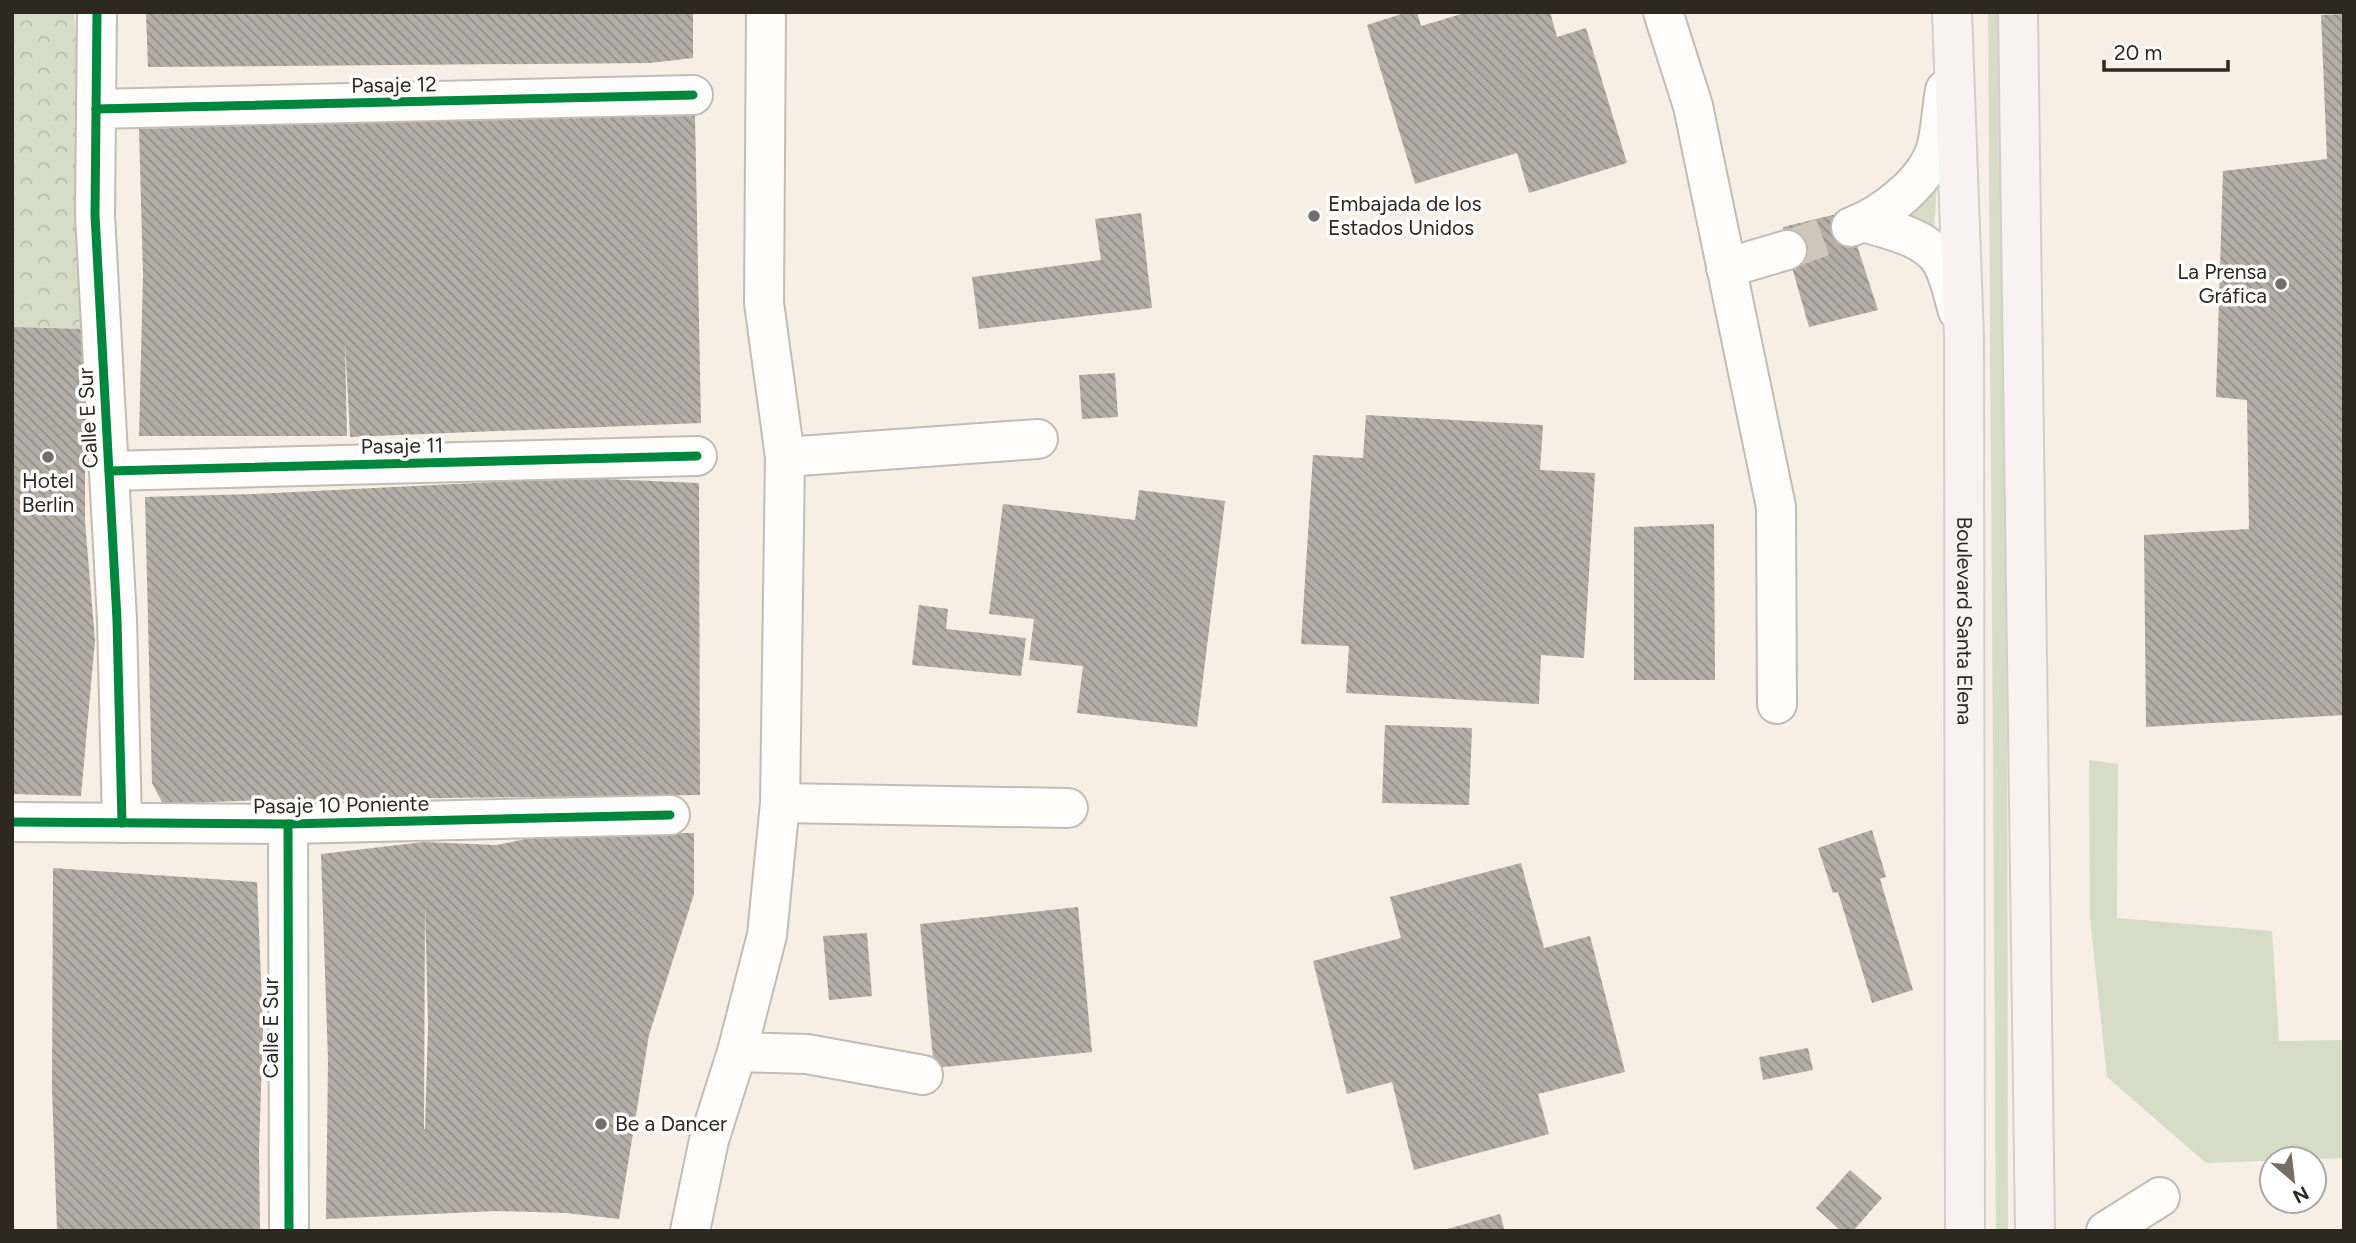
<svg xmlns="http://www.w3.org/2000/svg" width="2356" height="1243" viewBox="0 0 2356 1243" font-family="Figtree,sans-serif">
  <defs>
    <pattern id="park-crowns" width="20" height="18" patternUnits="userSpaceOnUse" patternTransform="scale(1.75)"><rect width="20" height="18" fill="#d7dcc7"/><path d="M2 6a3 3 0 1 1 6 0M12 15a3 3 0 1 1 6 0" fill="none" stroke="#b9bdab"/></pattern>
    <pattern id="building-back-hatch" width="6" height="6" patternUnits="userSpaceOnUse" patternTransform="scale(1.75)"><rect width="6" height="6" fill="#b4aea6"/><path d="M-1 5l2 2M0 0l6 6M5-1l2 2" fill="none" stroke="#938e87"/></pattern>
  </defs>
  <rect width="100%" height="100%" fill="#f7efe5"/>
  <g fill="#d7dcc7">
    <polygon points="1988,12 2006,12 2008,1231 1996,1231"/>
    <path d="M 1937,182 L 1934,232 C 1922,220 1913,216 1896,215 Z"/>
    <polygon points="2089,760 2118,764 2117,918 2272,931 2279,1041 2344,1040 2344,1158 2206,1163 2107,1077 2090,918"/>
  </g>
  <polygon fill="url(#park-crowns)" points="12,12 74,12 97,250 101,329 12,327"/>
  <g fill="url(#building-back-hatch)" fill-rule="evenodd">
    <polygon points="146,12 693,12 693,58 650,63 148,67"/>
    <polygon points="1408,12 1417,12 1421,26 1468,12 1550,12 1557,37 1586,28 1627,163 1529,193 1517,153 1415,184 1367,25"/>
    <polygon points="2344,14 2344,715 2146,727 2144,535 2249,529 2247,400 2216,397 2223,171 2327,159 2321,15"/>
    <polygon points="695,116 701,423 350,437 345,341 347,436 139,436 143,275 139,129 513,118"/>
    <polygon points="1853,210 1851,227 1878,310 1809,327 1787,250 1783,227"/>
    <polygon points="1141,213 1152,308 979,329 972,277 1101,260 1095,219"/>
    <polygon points="12,327 87,329 85,394 85,522 95,640 81,796 12,794"/>
    <polygon points="1115,373 1118,417 1082,419 1079,375"/>
    <polygon points="1366,415 1543,425 1540,470 1595,473 1584,658 1541,655 1539,704 1346,693 1349,646 1301,644 1313,455 1363,458"/>
    <polygon points="604,479 699,483 700,795 259,800 163,804 152,783 145,497 254,494 516,481"/>
    <polygon points="1139,490 1225,501 1197,727 1077,713 1083,666 1029,660 1034,619 989,614 1003,504 1135,520"/>
    <polygon points="1714,524 1715,680 1634,680 1634,527"/>
    <polygon points="919,605 948,609 946,629 1026,638 1021,676 912,665"/>
    <polygon points="1385,725 1472,728 1469,805 1382,803"/>
    <polygon points="1872,830 1886,877 1880,879 1913,990 1872,1003 1838,892 1833,893 1818,848"/>
    <path d="M 694,833 L 694,894 L 649,1035 L 619,1219 L 566,1213 L 496,1211 L 326,1219 L 328,1061 L 321,854 L 424,842 L 497,845 L 548,834 ZM 425,904 L 428,1026 L 425,1129 L 424,1129 Z"/>
    <polygon points="1521,863 1544,948 1590,936 1625,1072 1538,1094 1549,1134 1414,1170 1392,1082 1347,1094 1313,961 1401,938 1390,897"/>
    <polygon points="53,868 257,882 263,1026 259,1150 260,1231 57,1231 52,1088"/>
    <polygon points="1078,907 1092,1052 934,1068 920,924"/>
    <polygon points="867,933 872,996 829,1000 823,936"/>
    <polygon points="1808,1048 1813,1070 1763,1080 1759,1057"/>
    <polygon points="1850,1170 1882,1198 1853,1231 1841,1231 1816,1208"/>
    <polygon points="1500,1214 1505,1231 1444,1231 1444,1230"/>
  </g>
  <g fill="none" stroke-linecap="round" stroke-linejoin="round">
    <polyline stroke="#cfc7be" stroke-width="38" stroke-dasharray="38 19" stroke-linecap="butt" points="1787,250 1851,227"/>
    <defs>
      <g id="minor">
        <polyline points="97,12 95,215 117,620 122,823"/>
        <polyline points="1663,12 1693,106 1776,507 1777,704"/>
        <polyline points="96,109 693,95"/>
        <path d="M 1863,222 C 1889,230 1928,237 1942,263 C 1950,277 1953,295 1958,311"/>
        <path d="M 1851,227 C 1884,215 1928,181 1937,145 C 1941,127 1942,108 1945,90"/>
        <polyline points="1726,268 1787,250"/>
        <polyline points="785,457 1038,439"/>
        <polyline points="109,471 697,456"/>
        <polyline points="780,803 1068,808"/>
        <polyline points="12,822 288,824 670,815"/>
        <polyline points="288,824 289,1231"/>
        <polyline points="737,1052 807,1054 923,1075"/>
        <polyline points="690,1231 709,1140 737,1052 767,935 780,803 785,457 764,303 766,12"/>
        <polyline points="2106,1231 2160,1197"/>
      </g>
      <g id="major">
        <path id="s1" d="M 1952,12 L 1964,337 L 1965,1231"/>
        <polyline points="2018,12 2035,1231"/>
      </g>
    </defs>
    <use href="#minor" stroke="#c2bcb4" stroke-width="42"/>
    <use href="#major" stroke="#d2cec9" stroke-width="42"/>
    <use href="#minor" stroke="#fefdfb" stroke-width="38"/>
    <use href="#major" stroke="#f9f2f1" stroke-width="38"/>
    <defs>
      <g id="cycleway">
        <polyline points="97,12 95,215 117,620 122,823"/>
        <polyline points="96,109 693,95"/>
        <polyline points="109,471 697,456"/>
        <polyline points="12,822 288,824 670,815"/>
        <polyline points="288,824 289,1231"/>
      </g>
    </defs>
    <use href="#cycleway" stroke="#fff" stroke-width="13"/>
    <use href="#cycleway" stroke="#00873e" stroke-width="9"/>
  </g>
  <g fill="#746e66" stroke="#fff" stroke-width="2.5">
    <circle cx="1314" cy="216" r="7"/>
    <circle cx="2281" cy="284" r="7"/>
    <circle cx="48" cy="457" r="7"/>
    <circle cx="601" cy="1124" r="7"/>
  </g>
  <g text-anchor="middle" stroke-width="7" stroke-linejoin="round" paint-order="stroke">
    <g font-size="21" fill="#2e2821" stroke="#fff">
      <text transform="translate(394 85) rotate(-1)" y="7">Pasaje 12</text>
      <text transform="translate(88 418) rotate(-93)" y="7">Calle E Sur</text>
      <text transform="translate(402 446) rotate(-1)" y="7">Pasaje 11</text>
      <text dy="7" stroke="none"><textPath href="#s1" startOffset="609">Boulevard Santa Elena</textPath></text>
      <text transform="translate(341 805) rotate(-1)" y="7">Pasaje 10 Poniente</text>
      <text transform="translate(271 1028) rotate(-90)" y="7">Calle E Sur</text>
    </g>
    <g font-size="21" fill="#2e2821" stroke="#fff" text-anchor="start">
      <text x="1328" y="211">Embajada de los<tspan x="1328" dy="24">Estados Unidos</tspan></text>
      <text x="2267" y="279" text-anchor="end">La Prensa<tspan x="2267" dy="24">Gráfica</tspan></text>
      <text x="48" y="488" text-anchor="middle">Hotel<tspan x="48" dy="24">Berlin</tspan></text>
      <text x="615" y="1131">Be a Dancer</text>
    </g>
  </g>
  <rect width="2356" height="1243" fill="none" stroke="#2e2821" stroke-width="28"/>
  <g transform="translate(2293 1180) rotate(152)"><circle r="33" fill="#ffffff" stroke="#aba9a6" stroke-width="2"/>
  <path d="M0-5L12 26L0 18L-12 26Z" fill="#746e66"/>
  <text y="-10" font-size="19" font-weight="bold" text-anchor="middle" fill="#2e2821">N</text>
  </g>
  <path d="M2104 60v10h124v-10" fill="none" stroke="#2e2821" stroke-width="3.5"/>
  <text x="2114" y="60" font-size="21" fill="#2e2821" stroke="#ffffff" stroke-width="5" paint-order="stroke">20 m</text>
</svg>
